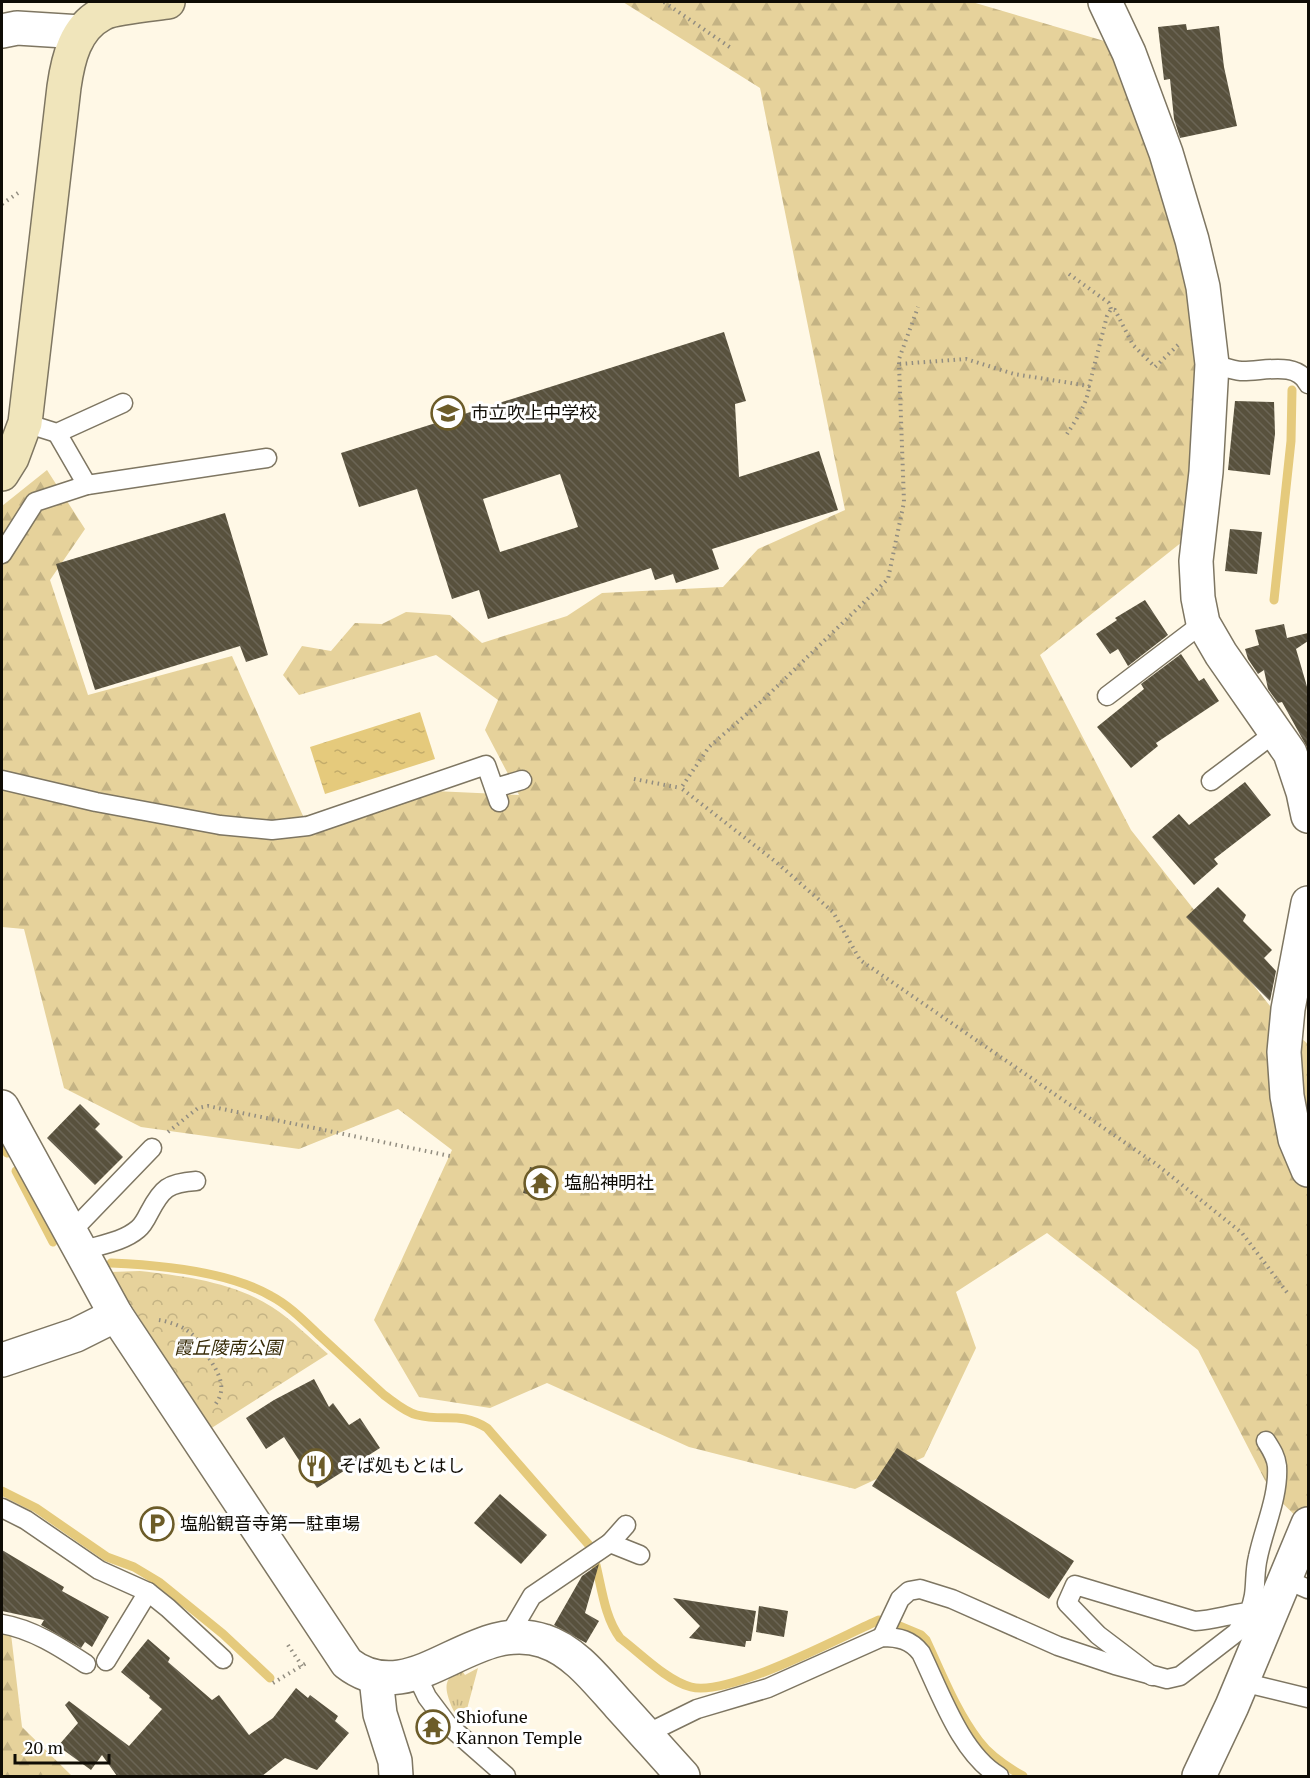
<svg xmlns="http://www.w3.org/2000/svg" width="1310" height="1778" viewBox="0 0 1310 1778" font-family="'PT Serif','Noto Sans JP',serif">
  <defs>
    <pattern id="grass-tufts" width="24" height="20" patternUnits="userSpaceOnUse" patternTransform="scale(1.5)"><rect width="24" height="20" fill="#e6d29b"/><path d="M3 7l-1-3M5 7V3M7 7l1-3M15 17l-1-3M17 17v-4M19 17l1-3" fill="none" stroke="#c4b384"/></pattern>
    <pattern id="forest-firs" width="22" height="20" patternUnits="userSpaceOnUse" patternTransform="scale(1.5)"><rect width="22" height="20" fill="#e6d29b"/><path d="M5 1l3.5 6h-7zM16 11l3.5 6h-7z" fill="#c4b384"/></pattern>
    <pattern id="park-crowns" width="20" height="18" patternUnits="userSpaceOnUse" patternTransform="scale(1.5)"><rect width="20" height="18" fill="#e6d29b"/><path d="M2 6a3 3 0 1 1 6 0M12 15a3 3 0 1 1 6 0" fill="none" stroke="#c4b384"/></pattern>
    <pattern id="water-ripples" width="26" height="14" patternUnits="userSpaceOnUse" patternTransform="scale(1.5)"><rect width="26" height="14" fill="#e5ca7c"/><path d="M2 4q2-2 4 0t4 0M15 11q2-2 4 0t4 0" fill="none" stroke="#c3ac6a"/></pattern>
    <pattern id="building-back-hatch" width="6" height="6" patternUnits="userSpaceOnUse" patternTransform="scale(1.5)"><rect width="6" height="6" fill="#58513d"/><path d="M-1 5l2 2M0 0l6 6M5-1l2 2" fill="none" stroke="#6b6555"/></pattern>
  </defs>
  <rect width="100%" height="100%" fill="#fff8e6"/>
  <path fill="url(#grass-tufts)" d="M 478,1668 L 463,1724 C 455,1717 444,1693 447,1683 C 449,1676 455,1672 461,1669 L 465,1675 Z"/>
  <g fill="url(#forest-firs)">
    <polygon points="623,2 972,2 1111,43 1164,176 1200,352 1187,538 1040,655 1131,830 1285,1025 1308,1044 1308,1528 1271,1492 1198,1350 1047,1233 956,1292 976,1348 924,1457 855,1489 689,1447 547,1383 490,1408 419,1397 374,1320 452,1150 398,1109 299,1149 141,1127 64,1088 24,929 2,927 2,506 47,470 85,529 50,580 88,695 232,656 303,816 434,791 519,795 485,730 498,700 436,655 299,695 283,675 302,646 331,651 355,623 382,624 406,612 450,615 482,643 567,616 602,593 723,587 758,549 845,510 760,88"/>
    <polygon points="2,1632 11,1634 22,1727 72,1776 2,1776"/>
  </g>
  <path fill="url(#park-crowns)" d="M 140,1271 C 184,1276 233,1282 272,1307 C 292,1320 310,1338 328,1354 L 210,1429 L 110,1272 Z"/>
  <polygon fill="url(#water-ripples)" points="420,712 435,759 325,794 310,747"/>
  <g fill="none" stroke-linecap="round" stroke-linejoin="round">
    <g stroke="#e5ca7c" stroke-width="9">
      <polyline points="1274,600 1291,441 1292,390"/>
      <polyline points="2,1146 7,1153"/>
      <polyline points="16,1171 53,1242"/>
      <path d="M 111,1263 C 160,1265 228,1271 271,1296 C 290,1306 305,1322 320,1336 C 342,1356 363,1376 384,1395 C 394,1402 405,1412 417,1415 C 445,1422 460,1411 487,1428 L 589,1545"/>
      <polyline points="2,1491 36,1508 107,1557 134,1567 159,1582 223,1634 270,1678"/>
      <path d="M 596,1565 C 602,1590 605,1618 620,1638 C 640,1653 667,1681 691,1687 C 729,1697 840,1637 879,1620"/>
      <path d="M 897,1625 L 921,1635 L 926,1640 C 942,1674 956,1711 979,1741 C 990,1756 1007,1767 1023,1776"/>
    </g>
  </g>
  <g fill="url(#building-back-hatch)" fill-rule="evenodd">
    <polygon points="1186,24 1187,30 1219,26 1224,67 1237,126 1180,138 1174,119 1170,79 1164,80 1158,27"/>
    <path d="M 724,332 L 746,401 L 735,404 L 739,477 L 819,451 L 838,510 L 712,549 L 719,569 L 676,583 L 673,574 L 655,580 L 651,568 L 488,619 L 479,590 L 452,599 L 417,489 L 359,507 L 341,453 ZM 560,474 L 578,527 L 500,552 L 483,499 Z"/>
    <polygon points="1235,401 1274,402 1275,434 1270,475 1228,470"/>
    <polygon points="225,513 268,655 246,662 240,646 95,690 56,564"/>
    <polygon points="1230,529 1262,532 1257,574 1225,571"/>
    <polygon points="1145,600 1168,635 1128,666 1118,649 1110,654 1096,634 1117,620 1115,618"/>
    <polygon points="1284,624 1287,638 1308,633 1308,641 1296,649 1308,690 1308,749 1282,702 1278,703 1268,689 1264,670 1258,674 1248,659 1245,649 1259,645 1255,630"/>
    <polygon points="1181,654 1199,681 1204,678 1219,701 1156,743 1158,746 1131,768 1097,727 1144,689 1141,684"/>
    <polygon points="1245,782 1271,815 1214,859 1218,864 1194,885 1152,837 1179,814 1189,825"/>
    <polygon points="1218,887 1246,915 1243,921 1272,950 1264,958 1276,971 1270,1001 1186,917"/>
    <polygon points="80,1104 100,1124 95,1129 123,1157 95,1185 47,1138"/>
    <polygon points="530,1167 554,1173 546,1199 523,1193"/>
    <polygon points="314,1379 329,1407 333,1403 349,1425 360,1418 380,1448 317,1488 284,1437 266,1449 246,1418 274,1400"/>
    <polygon points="897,1448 1074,1561 1049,1599 872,1486"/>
    <polygon points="500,1494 547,1535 521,1564 474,1523"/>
    <polygon points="2,1550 64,1587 62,1591 109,1617 92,1647 85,1642 81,1648 41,1625 44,1620 2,1611"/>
    <polygon points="599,1564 585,1613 599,1621 586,1643 554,1625 582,1576"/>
    <polygon points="673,1598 756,1611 751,1641 746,1641 745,1647 689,1638 700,1626"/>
    <polygon points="759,1606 788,1611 784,1637 756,1632"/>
    <polygon points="148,1639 170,1658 168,1662 212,1700 219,1695 249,1735 273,1718 296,1688 308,1698 310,1695 338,1716 335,1721 349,1733 317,1770 285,1758 262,1776 117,1776 102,1755 91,1770 58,1746 78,1723 65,1705 69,1701 129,1746 162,1709 149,1698 150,1696 121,1672"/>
  </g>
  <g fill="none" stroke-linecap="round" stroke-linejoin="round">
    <defs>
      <g id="lane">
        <path d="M 1212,364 C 1221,366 1232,370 1241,371 C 1262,372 1297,360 1308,384"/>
        <polyline points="25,423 57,433 123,403"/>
        <polyline points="57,433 87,485"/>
        <polyline points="2,554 35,502 87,485 267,458"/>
        <polyline points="1107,696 1203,623"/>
        <polyline points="2,780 96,802 220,825 272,830 308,826 486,765 499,802"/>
        <polyline points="1211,781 1276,732"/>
        <polyline points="495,788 522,780"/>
        <polyline points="71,1232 152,1148"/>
        <path d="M 81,1251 C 99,1245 123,1242 138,1229 C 143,1225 146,1219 149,1213 C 162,1188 168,1183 196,1181"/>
        <polyline points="2,1508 26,1520 99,1570 148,1592 168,1608 223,1659"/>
        <polyline points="610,1543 626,1525"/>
        <polyline points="1285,1579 1308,1589"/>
        <path d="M 2,1624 C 32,1629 60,1647 86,1664"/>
        <polyline points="508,1637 532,1596 610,1543 640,1555"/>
        <polyline points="882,1637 900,1599 909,1591 920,1589 952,1599 1058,1646 1115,1665 1167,1679 1180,1676 1237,1632 1249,1612 1256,1615"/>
        <polyline points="106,1661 148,1592"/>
        <polyline points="416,1674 427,1697 448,1725 506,1776"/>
        <path d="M 1152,1676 L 1098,1635 L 1067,1603 L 1075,1585 L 1195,1621 C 1213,1620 1231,1614 1249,1612 C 1258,1592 1253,1577 1258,1557 C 1264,1528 1279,1496 1277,1466 C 1276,1456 1271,1449 1266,1441"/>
        <polyline points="1242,1682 1308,1698"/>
        <path d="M 646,1734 L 697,1709 L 768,1688 L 882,1637 C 899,1637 911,1640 921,1653 C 940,1692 961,1754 999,1776"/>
      </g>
      <g id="street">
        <polyline points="1105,2 1129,53 1166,153 1192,240 1203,287 1212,364 1206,472 1196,561 1198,598 1203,623 1221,654 1290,753 1303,792 1308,816"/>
        <polyline points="2,31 17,28 81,32"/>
        <polyline points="1308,903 1288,1009 1284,1052 1287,1096 1295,1139 1308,1170"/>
        <path d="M 2,1107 L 116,1315 L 347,1663 C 413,1714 472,1616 544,1641 C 575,1651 598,1682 619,1705 C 641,1729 662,1753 683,1776"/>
        <polyline points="2,1360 76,1335 116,1315"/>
        <polyline points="376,1678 380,1714 395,1761 396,1776"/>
        <polyline points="1199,1776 1232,1706 1308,1524"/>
      </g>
      <path id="secondary" d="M 2,474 L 12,458 L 25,423 L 64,87 C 68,59 75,28 102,14 C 112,8 154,4 168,2"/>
    </defs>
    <use href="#lane" stroke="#7e7662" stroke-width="21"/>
    <use href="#street" stroke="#7e7662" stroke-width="36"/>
    <use href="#secondary" stroke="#7e7662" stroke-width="36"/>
    <g stroke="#928d80" stroke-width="4" stroke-dasharray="1.5 4.5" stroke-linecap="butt">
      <polyline points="664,2 731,48"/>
      <polyline points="2,204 18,193"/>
      <polyline points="1069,274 1109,303 1111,309"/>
      <polyline points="1178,345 1155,367 1133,345 1115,310 1111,309 1107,316 1089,386 1014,374 966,359 899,364 904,502 888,579 764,699 709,747 681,788 776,862 833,912 860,960 1156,1164 1242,1233 1289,1295"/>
      <polyline points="899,364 899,359 918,307"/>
      <path d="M 1067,434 C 1076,420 1088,402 1089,386"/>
      <polyline points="634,779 681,788"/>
      <polyline points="168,1132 198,1108 208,1106 450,1156"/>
      <path d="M 159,1320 C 171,1322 185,1327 194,1336 C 199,1341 203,1349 207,1355 C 218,1372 229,1388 214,1406"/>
      <polyline points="288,1645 302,1666"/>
      <polyline points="273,1683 308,1662"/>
    </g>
    <use href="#lane" stroke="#fff" stroke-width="18"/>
    <use href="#street" stroke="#fff" stroke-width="33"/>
    <use href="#secondary" stroke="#f0e5bb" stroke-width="33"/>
  </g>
  <defs>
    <symbol id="school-ring" viewBox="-11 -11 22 22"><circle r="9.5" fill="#fff" stroke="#6c5c29" stroke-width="1.5"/><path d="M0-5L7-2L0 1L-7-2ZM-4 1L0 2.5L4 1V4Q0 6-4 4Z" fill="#6c5c29"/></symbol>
    <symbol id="temple-ring" viewBox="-11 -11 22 22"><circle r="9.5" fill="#fff" stroke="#6c5c29" stroke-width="1.5"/><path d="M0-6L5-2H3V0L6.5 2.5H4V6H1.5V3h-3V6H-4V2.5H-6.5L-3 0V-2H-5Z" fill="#6c5c29"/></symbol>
    <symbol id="restaurant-ring" viewBox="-11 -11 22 22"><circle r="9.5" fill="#fff" stroke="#6c5c29" stroke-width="1.5"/><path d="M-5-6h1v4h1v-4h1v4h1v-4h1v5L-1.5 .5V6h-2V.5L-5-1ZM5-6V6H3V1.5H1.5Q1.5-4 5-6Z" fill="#6c5c29"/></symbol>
    <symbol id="parking-ring" viewBox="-11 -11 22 22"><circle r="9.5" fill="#fff" stroke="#6c5c29" stroke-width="1.5"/><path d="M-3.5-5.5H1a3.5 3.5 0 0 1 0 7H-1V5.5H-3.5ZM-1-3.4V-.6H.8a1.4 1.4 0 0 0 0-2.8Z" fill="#6c5c29"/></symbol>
  </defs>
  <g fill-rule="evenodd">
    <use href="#school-ring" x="429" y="394" width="38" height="38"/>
    <use href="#temple-ring" x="522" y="1164" width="38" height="38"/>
    <use href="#restaurant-ring" x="297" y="1447" width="38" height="38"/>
    <use href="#parking-ring" x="138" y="1505" width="38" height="38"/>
    <use href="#temple-ring" x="414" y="1708" width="38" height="38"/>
  </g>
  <g text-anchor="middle" stroke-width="6" stroke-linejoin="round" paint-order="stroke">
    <g font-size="18" fill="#0f0c05" stroke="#fff" text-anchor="start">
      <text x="471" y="419">市立吹上中学校</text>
      <text x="564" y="1189">塩船神明社</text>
      <text x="339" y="1472">そば処もとはし</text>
      <text x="180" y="1530">塩船観音寺第一駐車場</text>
      <text x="456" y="1723">Shiofune<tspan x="456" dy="21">Kannon Temple</tspan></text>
    </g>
    <g font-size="18" font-style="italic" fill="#372b08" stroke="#fff">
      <text x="228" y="1354">霞丘陵南公園</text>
    </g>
  </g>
  <rect width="1310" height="1778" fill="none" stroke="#0f0c05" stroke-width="6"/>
  <path d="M15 1754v9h94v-9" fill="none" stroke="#0f0c05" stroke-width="3"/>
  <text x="24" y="1754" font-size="18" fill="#0f0c05" stroke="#ffffff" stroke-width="4.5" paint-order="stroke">20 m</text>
</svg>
